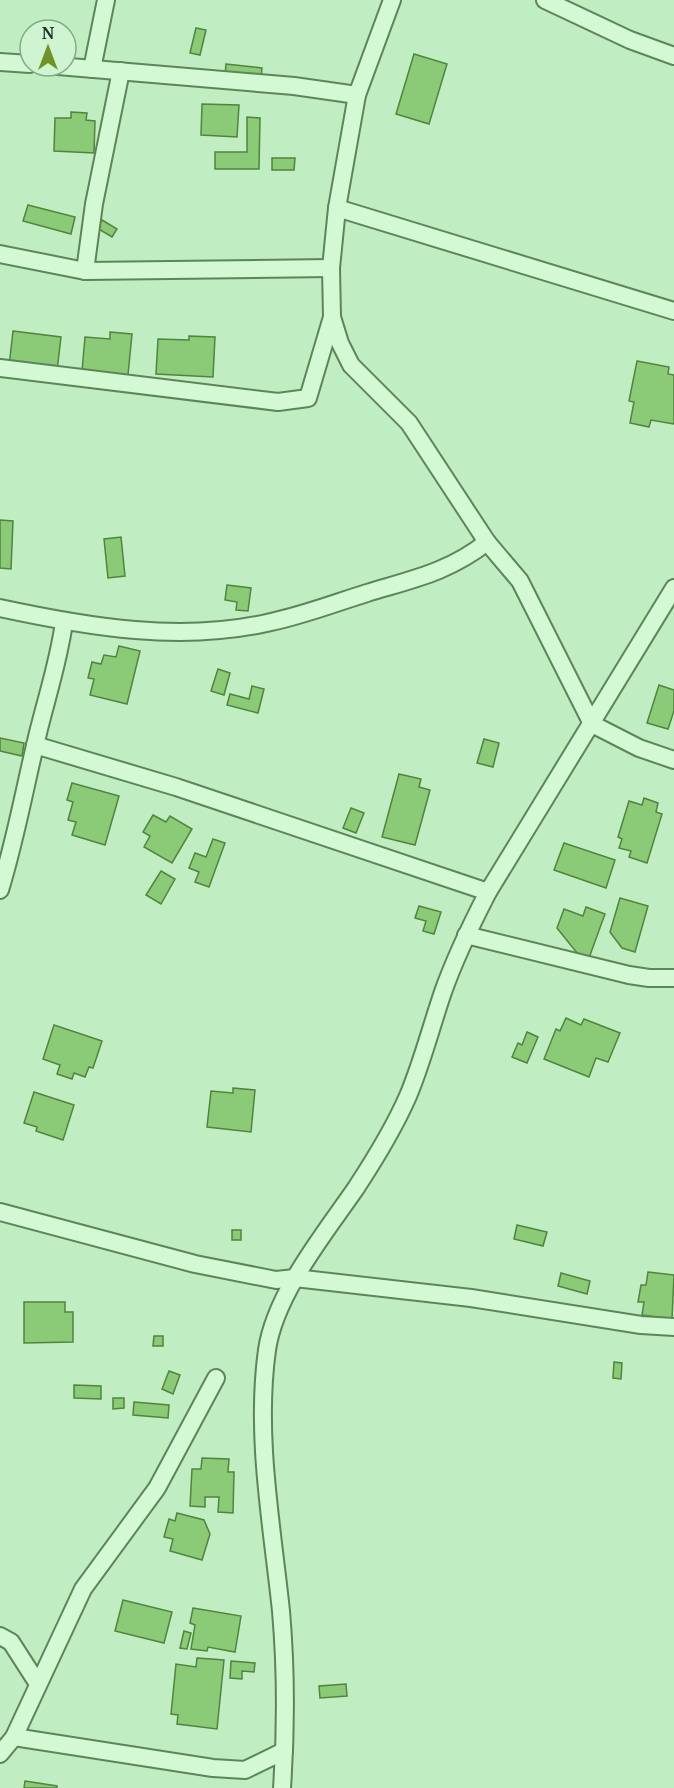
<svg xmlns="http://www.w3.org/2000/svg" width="674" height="1788" viewBox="0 0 674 1788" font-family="'Noto Serif',serif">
  <rect width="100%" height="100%" fill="#c0edc1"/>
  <g fill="#8bca76" stroke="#51843f" stroke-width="1.5">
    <polygon points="196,28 206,30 200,55 190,53"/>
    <polygon points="414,54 447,64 429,124 396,114"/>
    <polygon points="226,64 262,68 261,78 225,75"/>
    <polygon points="202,104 239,105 237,137 201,135"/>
    <polygon points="71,112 87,113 86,120 95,121 94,153 54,151 55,118 71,118"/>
    <polygon points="247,117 260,118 259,169 215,169 215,152 247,152"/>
    <polygon points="272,158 295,158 294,170 272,170"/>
    <polygon points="28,205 75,217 71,234 23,221"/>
    <polygon points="102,220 117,229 112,237 97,228"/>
    <polygon points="13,331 61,337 57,371 9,366"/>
    <polygon points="110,332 132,334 128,375 82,371 85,337 110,339"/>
    <polygon points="189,336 215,337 213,377 156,374 158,339 189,340"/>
    <polygon points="637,361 669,367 668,374 674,375 674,424 651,420 649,427 630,423 634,402 629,401"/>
    <polygon points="0,520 13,521 11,569 0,568"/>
    <polygon points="121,537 125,576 108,578 104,539"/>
    <polygon points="227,585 251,588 248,611 236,610 237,602 225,600"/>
    <polygon points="119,646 140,651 127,704 90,695 94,679 88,678 92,662 101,664 104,655 116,657"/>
    <polygon points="218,669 230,673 224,695 211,691"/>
    <polygon points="659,685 674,690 674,711 668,729 647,723"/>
    <polygon points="252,686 264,689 258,713 227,705 230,694 249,699"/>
    <polygon points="0,738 24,743 22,756 0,751"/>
    <polygon points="484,739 499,743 493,767 477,763"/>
    <polygon points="399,774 421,779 419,787 430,790 415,845 382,837"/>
    <polygon points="72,783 119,796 105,845 72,835 76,822 68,820 73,802 67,800"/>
    <polygon points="644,798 658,803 656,812 662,814 647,863 629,857 631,851 619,848 622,839 618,837 629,801 642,805"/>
    <polygon points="351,808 364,813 356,833 343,828"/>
    <polygon points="153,815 166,822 170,816 192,829 172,863 144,847 150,836 143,832"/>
    <polygon points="213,839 225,843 209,887 195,882 199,872 189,868 195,853 206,857"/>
    <polygon points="564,843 615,860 606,888 554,870"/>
    <polygon points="161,871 175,879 161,904 146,895"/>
    <polygon points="620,898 648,906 635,952 622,948 610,932"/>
    <polygon points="419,906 441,912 434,934 423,931 426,921 415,918"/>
    <polygon points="586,907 605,914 589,958 577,953 557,928 564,909 583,916"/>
    <polygon points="566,1018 581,1025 584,1019 620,1033 608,1062 596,1058 589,1077 544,1059 556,1029 560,1031"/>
    <polygon points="54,1025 102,1041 93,1068 89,1067 85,1077 74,1073 72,1079 57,1074 60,1065 43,1059"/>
    <polygon points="527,1032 538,1037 527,1063 512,1057 518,1043 522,1045"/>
    <polygon points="233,1088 255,1090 251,1132 207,1127 211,1091 233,1093"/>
    <polygon points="34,1092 74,1105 63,1140 36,1131 37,1127 24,1123"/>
    <polygon points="517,1225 547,1232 543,1246 514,1239"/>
    <rect x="232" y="1230" width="9" height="10"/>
    <polygon points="648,1272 674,1275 672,1319 642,1315 644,1302 638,1302 641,1285 646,1285"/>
    <polygon points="561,1273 590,1281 587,1294 558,1286"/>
    <polygon points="24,1302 65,1302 65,1312 73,1312 73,1342 24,1343"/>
    <polygon points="154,1336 163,1336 163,1346 153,1346"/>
    <polygon points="614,1362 622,1363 621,1379 613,1378"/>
    <polygon points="169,1371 180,1375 173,1394 162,1389"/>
    <polygon points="74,1385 101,1386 101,1399 74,1398"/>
    <polygon points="113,1398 124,1398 124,1408 113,1409"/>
    <polygon points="134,1402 169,1405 168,1418 133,1415"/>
    <polygon points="202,1458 229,1459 228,1472 234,1472 233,1513 218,1512 219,1497 205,1497 205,1507 190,1506 192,1469 201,1469"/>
    <polygon points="177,1513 204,1520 210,1534 202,1560 170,1551 173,1539 164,1537 169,1519 175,1521"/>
    <polygon points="123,1600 172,1612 164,1643 115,1631"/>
    <polygon points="193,1608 241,1616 235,1652 208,1647 207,1651 191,1649 195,1625 190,1623"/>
    <polygon points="184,1631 191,1633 187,1649 180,1648"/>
    <polygon points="197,1658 224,1660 217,1729 177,1724 178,1715 171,1714 176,1664 196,1667"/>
    <polygon points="231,1661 255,1663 254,1672 242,1671 242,1679 230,1678"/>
    <polygon points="346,1684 347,1696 320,1698 319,1686"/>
    <polygon points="25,1781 57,1786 57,1788 24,1788"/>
  </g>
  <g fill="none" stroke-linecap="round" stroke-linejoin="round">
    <defs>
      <g id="minor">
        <polyline points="392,0 357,95 337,208 331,268 332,317 340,343 351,365 409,423 487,542 520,581 592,724 639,748 674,760"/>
        <polyline points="545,0 630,40 674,56"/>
        <polyline points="0,62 30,64"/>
        <polyline points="58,66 294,86 357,95"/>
        <polyline points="92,69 106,0"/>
        <polyline points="337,208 674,311"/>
        <polyline points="0,254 85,271 331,268"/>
        <polyline points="85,271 94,204 121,71"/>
        <polyline points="0,368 278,402 308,398 332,317"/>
        <path d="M 0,608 C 88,627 182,643 271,622 C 304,615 335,603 367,593 C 413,579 449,572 487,542"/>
        <polyline points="35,745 176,787 488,892"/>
        <path d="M 0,890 C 16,838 25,786 38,733 C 47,696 59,660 64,622"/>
        <polyline points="466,935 629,975 649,978 674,978"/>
        <polyline points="0,1212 195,1264 276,1280 295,1278 471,1298 641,1325 674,1327"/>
        <polyline points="0,1636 11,1642 38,1684"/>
        <polyline points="14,1737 213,1768 245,1770 284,1751"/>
        <polyline points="0,1754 14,1737 83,1589 157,1488 216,1378"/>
        <path d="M 282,1788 C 286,1730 286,1669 281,1611 C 272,1525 255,1436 267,1350 C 275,1294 325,1233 356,1188 C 375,1159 394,1128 408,1096 C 422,1063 431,1027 443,992 C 455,958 471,925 488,892 L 674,588"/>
      </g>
    </defs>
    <use href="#minor" stroke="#5e8558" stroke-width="20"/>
    <use href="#minor" stroke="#d2f8d4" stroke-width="16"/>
  </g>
  <g transform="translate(48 48)"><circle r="28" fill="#cff4d1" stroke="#89a889" stroke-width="1.5"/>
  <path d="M0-4.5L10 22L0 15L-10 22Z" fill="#709329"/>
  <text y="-9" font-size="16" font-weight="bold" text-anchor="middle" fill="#21351c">N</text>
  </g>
</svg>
